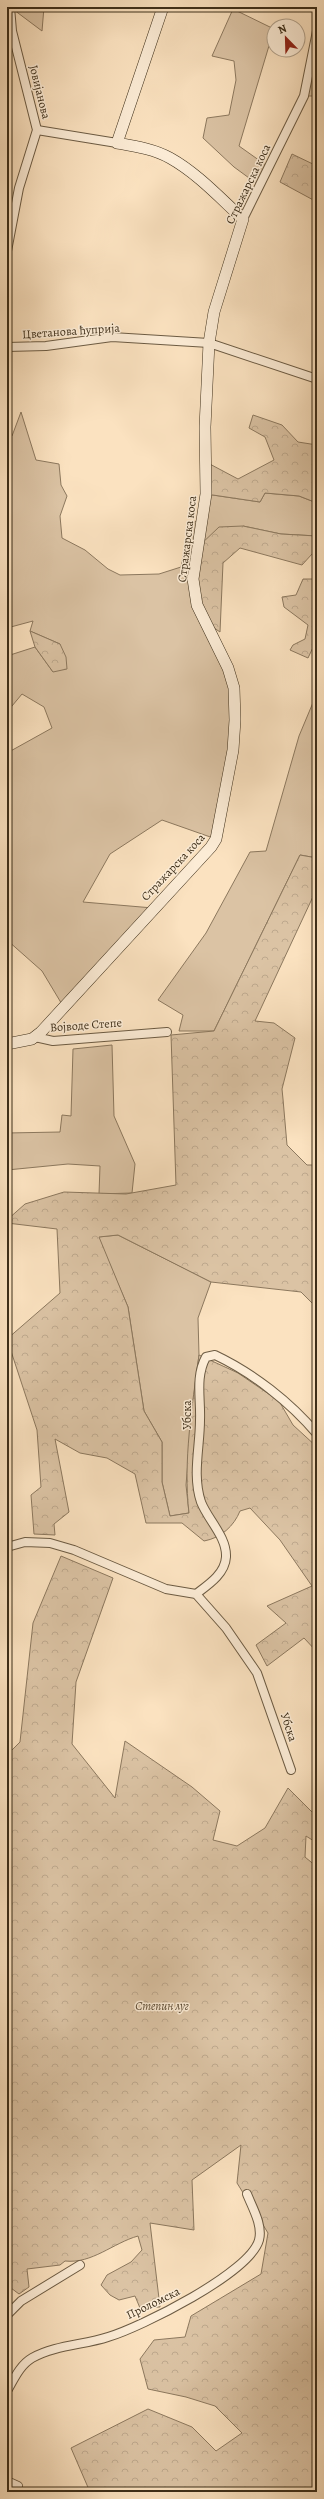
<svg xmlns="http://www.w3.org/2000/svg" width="324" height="2499" viewBox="0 0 324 2499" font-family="Alegreya,serif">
  <defs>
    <pattern id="forest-crowns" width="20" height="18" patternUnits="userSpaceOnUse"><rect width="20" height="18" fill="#dbc3a4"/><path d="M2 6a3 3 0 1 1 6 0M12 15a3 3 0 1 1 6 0" fill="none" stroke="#bda88d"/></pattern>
  </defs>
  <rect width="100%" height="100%" fill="#fbe2c0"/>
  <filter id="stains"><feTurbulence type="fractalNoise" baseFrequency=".005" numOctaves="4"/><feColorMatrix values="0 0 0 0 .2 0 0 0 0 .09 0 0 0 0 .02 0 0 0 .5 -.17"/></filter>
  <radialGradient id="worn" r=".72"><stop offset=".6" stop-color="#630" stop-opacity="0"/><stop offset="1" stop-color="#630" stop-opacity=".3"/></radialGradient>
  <g fill="#dbc3a4" stroke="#8c785e">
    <polygon points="10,7 44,7 42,31"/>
    <polygon points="233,9 274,29 239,146 270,168 260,186 234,167 203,138 207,118 229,115 236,80 234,61 212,56"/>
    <polygon points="313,59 317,61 317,96 304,96"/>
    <polygon points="21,412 36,460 59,464 61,485 67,496 60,516 62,538 85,550 108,569 120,575 159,574 181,567 189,526 203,516 206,494 260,502 265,493 299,496 317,503 317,536 281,534 243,526 193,579 228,668 235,705 216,839 162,820 110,854 83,902 153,908 63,1006 42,971 7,940 7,753 52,728 44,707 22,694 7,712 7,656 35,647 53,672 60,644 30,631 33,621 7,628 7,434 12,436"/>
    <polygon points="317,693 317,858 300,855 214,1031 179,1031 183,1015 158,1000 206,933 250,852 266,851 299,736"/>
    <polygon points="112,1045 114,1116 135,1164 132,1193 99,1194 100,1166 68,1164 7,1170 7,1133 60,1132 62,1115 71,1116 73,1049"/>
    <polygon points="118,1235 211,1282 198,1318 199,1355 193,1402 186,1485 189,1513 170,1516 162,1482 162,1442 144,1411 128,1307 98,1237"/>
  </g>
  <g fill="url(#forest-crowns)" stroke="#8c785e">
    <polygon points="292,154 317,166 317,202 280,182"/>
    <polygon points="253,415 282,425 298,442 317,445 317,503 299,496 265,493 260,502 206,494 206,462 238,479 274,460 265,437 249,428"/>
    <polygon points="243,526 281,534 317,536 317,556 312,554 302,565 240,548 223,563 220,632 204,621 197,605 198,547 219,527"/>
    <polygon points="303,579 317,579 317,639 308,658 290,650 293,645 305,639 308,625 284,607 282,597 296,595"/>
    <polygon points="30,631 60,644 66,657 67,669 53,672 35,647"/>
    <path d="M 300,855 L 317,858 L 317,888 L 255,1021 L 274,1023 L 295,1038 L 282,1089 L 283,1099 L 287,1145 L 307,1165 L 317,1165 L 317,1308 L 301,1292 L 211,1282 L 118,1235 L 99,1237 L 128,1307 L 144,1411 L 162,1442 L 162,1482 L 170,1516 L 189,1513 C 183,1461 192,1407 199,1355 L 238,1373 L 279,1401 L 293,1425 L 317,1447 L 317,1652 L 304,1638 L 267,1666 L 256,1645 L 286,1623 L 267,1606 L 312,1586 L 280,1540 L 250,1508 L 240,1511 C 234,1526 221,1538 204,1541 L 182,1523 L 146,1523 L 135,1474 L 107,1458 L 80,1453 L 55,1439 L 69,1512 L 54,1524 L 55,1535 L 34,1534 L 31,1495 L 41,1487 L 37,1430 L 7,1339 L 60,1293 L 57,1229 L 7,1223 L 7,1220 L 25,1204 L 64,1192 L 126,1194 L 176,1185 L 171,1035 L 214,1031 Z"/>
    <path d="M 61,1556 L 113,1578 L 76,1682 L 72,1744 L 115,1798 L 125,1741 L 192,1787 L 220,1811 L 213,1840 L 237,1846 L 265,1828 L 288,1788 L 317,1817 L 317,1843 L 306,1836 L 305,1857 L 317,1867 L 317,2492 L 90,2492 L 71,2448 L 148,2409 L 192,2427 L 216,2451 L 242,2433 L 215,2406 L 186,2397 L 148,2389 L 140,2359 L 154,2340 L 185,2337 L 191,2316 L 261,2274 L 268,2233 L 237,2183 L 241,2145 L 192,2180 L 194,2230 L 150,2223 L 160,2307 L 140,2308 L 135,2296 L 119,2300 L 110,2295 L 101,2285 L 107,2275 L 131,2262 L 142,2250 L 138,2236 C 113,2243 92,2264 65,2261 L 60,2265 L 27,2269 L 29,2287 L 19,2294 L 7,2285 L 7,1755 L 20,1742 L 33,1623 Z"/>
  </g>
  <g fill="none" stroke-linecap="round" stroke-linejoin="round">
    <defs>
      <g id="street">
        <polyline points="37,130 117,143"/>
        <polyline points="243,219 304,96 317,31"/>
        <polyline points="7,251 19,188 37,130 12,31 10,7"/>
        <polyline points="7,347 46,346 112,337 209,343 317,379"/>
        <polyline points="35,1037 53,1041 167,1032"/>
        <polyline points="7,1547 25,1542 50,1543 74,1550 166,1589 196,1594 226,1628 257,1673 291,1770"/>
        <path d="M 196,1594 C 208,1585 225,1574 226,1557 C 227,1537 208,1520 201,1502 C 192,1475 200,1447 200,1420 C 201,1399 195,1377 206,1357 L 215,1355 C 253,1373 290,1402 317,1434"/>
        <polyline points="7,2315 21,2301 80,2265"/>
        <path d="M 7,2391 C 14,2379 20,2365 32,2358 C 55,2345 84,2345 108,2337 C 141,2327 250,2273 259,2240 C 263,2225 252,2207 247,2194"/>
        <polyline points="7,2481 18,2486"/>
      </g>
      <path id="secondary" d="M 7,1044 L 32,1039 L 41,1032 L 211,847 L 216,839 L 233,750 L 235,720 L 234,688 L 228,668 L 197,605 L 193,579 L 206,494 L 205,427 L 209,343 L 214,312 L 243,219 C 220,198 197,173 170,158 C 154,149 134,146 117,143 L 163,7"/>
    </defs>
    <use href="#street" stroke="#6c5b43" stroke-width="10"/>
    <use href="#secondary" stroke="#3d2e19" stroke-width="12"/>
    <use href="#street" stroke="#fcecd6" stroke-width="8"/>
    <use href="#secondary" stroke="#fcecd6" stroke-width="11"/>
  </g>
  <g text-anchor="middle" stroke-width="3" stroke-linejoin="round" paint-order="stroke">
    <g font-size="12" fill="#3d2e19" stroke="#fcecd6">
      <text transform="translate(40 92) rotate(76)" y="4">Јовијанова</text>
      <text transform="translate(248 184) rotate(-64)" y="4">Стражарска коса</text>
      <text transform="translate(71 331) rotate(-4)" y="4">Цветанова ћуприја</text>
      <text transform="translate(187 539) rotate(-83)" y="4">Стражарска коса</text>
      <text transform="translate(173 867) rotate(-47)" y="4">Стражарска коса</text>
      <text transform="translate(86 1025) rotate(-4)" y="4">Војводе Степе</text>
      <text transform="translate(187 1415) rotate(-90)" y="4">Убска</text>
      <text transform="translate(289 1727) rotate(72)" y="4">Убска</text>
      <text transform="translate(153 2303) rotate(-26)" y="4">Проломска</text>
    </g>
    <g font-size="12" font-style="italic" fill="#5d4c35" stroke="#fcecd6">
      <text x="162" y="2010">Степин луг</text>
    </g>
  </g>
  <rect width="324" height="2499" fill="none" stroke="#fbe2c0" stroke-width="24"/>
  <rect x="8" y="8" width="308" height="2483" fill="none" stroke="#3d2e19" stroke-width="2"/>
  <rect x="12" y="12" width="300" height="2475" fill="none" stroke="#3d2e19"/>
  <g transform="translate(286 38) rotate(337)"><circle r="19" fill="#fcecd6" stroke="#b0a08a"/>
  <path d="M0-3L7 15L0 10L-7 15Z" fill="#8f2418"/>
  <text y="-6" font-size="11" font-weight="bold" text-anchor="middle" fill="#3d2e19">N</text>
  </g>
  <rect width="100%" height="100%" filter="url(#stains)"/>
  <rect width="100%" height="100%" fill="url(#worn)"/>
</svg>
